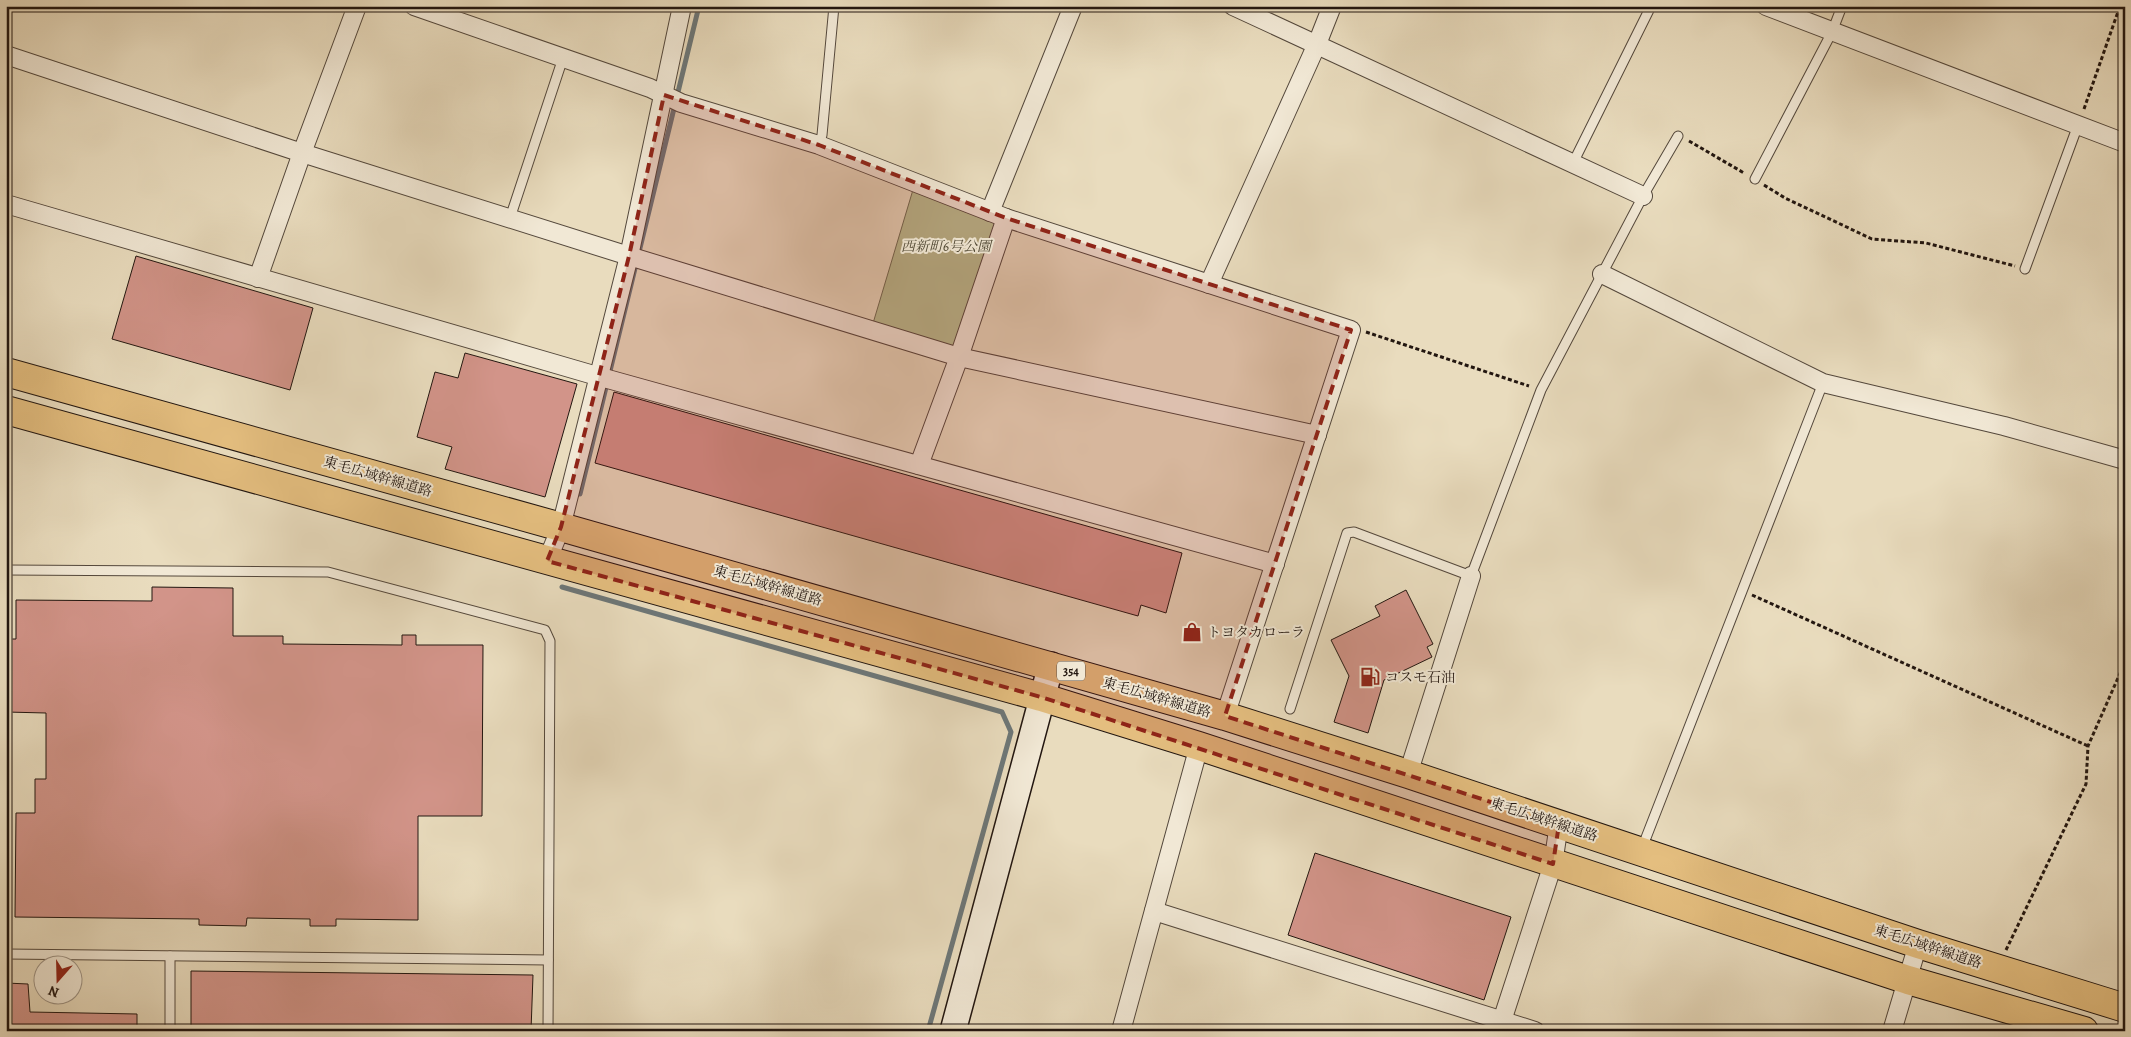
<svg xmlns="http://www.w3.org/2000/svg" width="2131" height="1037" viewBox="0 0 2131 1037" font-family="Alegreya,'Noto Serif JP',serif">
  <rect width="100%" height="100%" fill="#e9dcbe"/>
  <filter id="stains"><feTurbulence type="fractalNoise" baseFrequency=".004" numOctaves="4"/><feColorMatrix values="0 0 0 0 .2 0 0 0 0 .09 0 0 0 0 .02 0 0 0 .5 -.17"/></filter>
  <radialGradient id="worn" r=".72"><stop offset=".6" stop-color="#630" stop-opacity="0"/><stop offset="1" stop-color="#630" stop-opacity=".3"/></radialGradient>
  <polygon fill="#b8c090" stroke="#6d6b50" points="915,183 1006,218 959,357 871,330"/>
  <g fill="none" stroke-linecap="round" stroke-linejoin="round">
    <g stroke="#6d7778" stroke-width="5">
      <polyline points="580,494 699,6"/>
      <polyline points="562,587 1002,712 1011,732 928,1031"/>
    </g>
  </g>
  <g fill="#d29489" stroke="#221610">
    <polygon points="136,256 313,308 290,390 112,339"/>
    <polygon points="465,353 577,384 545,497 445,469 452,447 417,437 435,372 458,378"/>
    <polygon points="614,392 1182,553 1166,613 1141,605 1138,616 595,463"/>
    <polygon points="152,587 233,588 233,636 283,636 283,644 402,645 402,635 416,635 416,645 483,645 482,816 418,816 418,920 336,919 336,926 310,926 310,919 247,918 246,926 199,925 199,919 15,917 16,813 35,813 35,779 46,779 46,713 6,712 6,639 16,639 16,600 152,601"/>
    <polygon points="1406,590 1433,644 1427,647 1432,657 1384,680 1368,733 1334,722 1349,676 1331,640 1380,616 1375,606"/>
    <polygon points="1315,853 1511,917 1484,1000 1288,935"/>
    <polygon points="191,971 533,975 531,1031 191,1031"/>
    <polygon points="6,983 28,984 30,1012 137,1014 137,1031 6,1031"/>
  </g>
  <g fill="none" stroke-linecap="round" stroke-linejoin="round">
    <defs>
      <g id="lane">
        <polyline points="819,145 822,135 834,6"/>
        <polyline points="1573,163 1651,6"/>
        <polyline points="1755,179 1832,32 1842,6"/>
        <polyline points="510,218 563,58"/>
        <polyline points="2025,269 2078,125"/>
        <polyline points="6,570 328,572 545,630 550,641 548,1031"/>
        <polyline points="1290,709 1347,533 1354,532 1471,576 1541,390 1643,196 1678,136"/>
        <polyline points="1642,848 1823,383"/>
        <polyline points="6,954 548,960"/>
        <polyline points="170,1031 170,956"/>
      </g>
      <g id="street">
        <polyline points="414,6 650,88 681,103 819,145 1006,218 1351,330 1225,716"/>
        <polyline points="1233,6 1643,196"/>
        <polyline points="1766,6 2125,143"/>
        <polyline points="6,55 302,153 629,256 959,357 1317,435"/>
        <polyline points="6,204 597,376 1275,564"/>
        <polyline points="990,212 1073,6"/>
        <polyline points="1602,274 1823,383 2004,426 2125,460"/>
        <polyline points="258,278 302,153 357,6"/>
        <polyline points="1209,284 1317,44 1332,6"/>
        <polyline points="919,465 959,357 1006,218"/>
        <polyline points="547,561 561,527 629,256 682,6"/>
        <polyline points="1408,774 1471,576"/>
        <polyline points="1154,911 1535,1031"/>
        <polyline points="1499,1030 1553,864 1559,824"/>
        <polyline points="1121,1031 1199,746"/>
        <polyline points="1892,1031 1918,944"/>
      </g>
      <polyline id="secondary" points="953,1031 1051,665"/>
      <g id="highway">
        <polyline points="6,372 561,527 1225,716 1408,774 1918,944 2125,1008"/>
        <polyline points="6,410 1041,697 1199,746 1908,980 2084,1031"/>
      </g>
    </defs>
    <use href="#lane" stroke="#54483c" stroke-width="11"/>
    <use href="#street" stroke="#54483c" stroke-width="20"/>
    <use href="#secondary" stroke="#221610" stroke-width="28"/>
    <use href="#highway" stroke="#221610" stroke-width="30"/>
    <g stroke="#221610" stroke-width="3" stroke-dasharray="4 2.5" stroke-linecap="butt">
      <polyline points="2084,109 2120,6"/>
      <polyline points="1689,141 1744,173"/>
      <polyline points="1764,185 1785,198 1872,239 1926,243 2015,266"/>
      <polyline points="1366,332 1529,386"/>
      <polyline points="1752,595 2088,746"/>
      <polyline points="2006,950 2086,784 2088,746 2125,662"/>
    </g>
    <use href="#lane" stroke="#f1e8d5" stroke-width="9"/>
    <use href="#street" stroke="#f1e8d5" stroke-width="18"/>
    <use href="#secondary" stroke="#f1e8d5" stroke-width="25"/>
    <use href="#highway" stroke="#e4be7f" stroke-width="28"/>
  </g>
  <path fill="#8f2418" fill-opacity="0.2" stroke="#8f2418" stroke-width="4" stroke-dasharray="10 6" stroke-linejoin="round" d="M 664,95 L 819,145 L 1006,218 L 1351,330 L 1225,716 L 1559,824 L 1553,864 L 1041,697 L 547,561 L 561,527 L 629,256 Z"/>
  <defs>
    <symbol id="shop-bare" viewBox="-9 -9 18 18"><path d="M-5-2.5h2.3a2.7 3.5 0 0 1 5.4 0H5L5.5 6h-11ZM-1.5-2.5h3a1.5 2.3 0 0 0-3 0Z" fill="#8f2418" stroke="#f1e8d5" stroke-width="2.5" paint-order="stroke"/></symbol>
    <symbol id="fuel-bare" viewBox="-9 -9 18 18"><path d="M-5.5-6h7V0h2V4h1.3V-2.5L3-4.5l.8-.8L6-3V5H2.5V1h-1V6h-7ZM-4.2-4.7v3.2H.2V-4.7Z" fill="#8f2418" stroke="#f1e8d5" stroke-width="2.5" paint-order="stroke"/></symbol>
  </defs>
  <g fill-rule="evenodd">
    <use href="#shop-bare" x="1178" y="618" width="28" height="28"/>
    <use href="#fuel-bare" x="1356" y="663" width="28" height="28"/>
  </g>
  <g text-anchor="middle" stroke-width="4" stroke-linejoin="round" paint-order="stroke">
    <rect fill="#f1e8d5" stroke="#60554b" stroke-width="1" x="1057" y="661.5" width="28" height="19" rx="4"/>
    <g font-size="12" font-weight="bold" fill="#221610">
      <text x="1071" y="675">354</text>
    </g>
    <g font-size="14" font-style="italic" fill="#4f4936" stroke="#f1e8d5">
      <text x="946" y="251">西新町6号公園</text>
    </g>
    <g font-size="14" fill="#221610" stroke="#f1e8d5">
      <text transform="translate(378 476) rotate(16)" y="5">東毛広域幹線道路</text>
      <text transform="translate(768 585) rotate(16)" y="5">東毛広域幹線道路</text>
      <text transform="translate(1157 697) rotate(16)" y="5">東毛広域幹線道路</text>
      <text transform="translate(1544 819) rotate(18)" y="5">東毛広域幹線道路</text>
      <text transform="translate(1928 946) rotate(18)" y="5">東毛広域幹線道路</text>
    </g>
    <g font-size="14" fill="#221610" stroke="#f1e8d5" text-anchor="start">
      <text x="1207" y="637">トヨタカローラ</text>
      <text x="1385" y="682">コスモ石油</text>
    </g>
  </g>
  <rect width="2131" height="1037" fill="none" stroke="#e9dcbe" stroke-width="25"/>
  <rect x="8" y="8" width="2116" height="1022" fill="none" stroke="#221610" stroke-width="2.5"/>
  <rect x="12" y="12" width="2106" height="1012" fill="none" stroke="#221610"/>
  <g transform="translate(58 980) rotate(200)"><circle r="24" fill="#f1e8d5" stroke="#9e9486"/>
  <path d="M0-4L9 19L0 12L-9 19Z" fill="#8f2418"/>
  <text y="-8" font-size="14" font-weight="bold" text-anchor="middle" fill="#221610">N</text>
  </g>
  <rect width="100%" height="100%" filter="url(#stains)"/>
  <rect width="100%" height="100%" fill="url(#worn)"/>
</svg>
